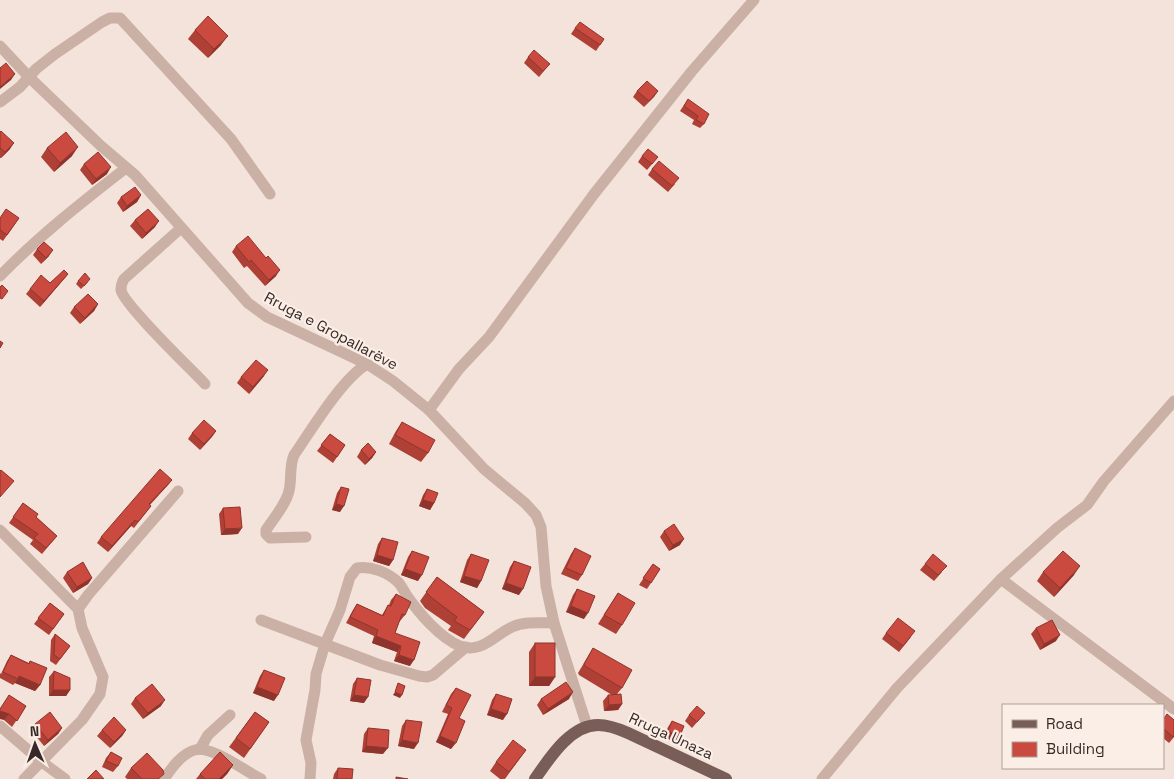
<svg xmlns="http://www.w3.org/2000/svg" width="1174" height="779" viewBox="0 0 1174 779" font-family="'Space Grotesk',sans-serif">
  <rect width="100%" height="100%" fill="#f3e3da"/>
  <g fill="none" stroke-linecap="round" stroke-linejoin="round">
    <g stroke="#cbb0a5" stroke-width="11">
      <polyline points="0,46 29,77 101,146 135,175 248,303 267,317 367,364 393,381 429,410 484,469 525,503 536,515 541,527 546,586 554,623 587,726"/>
      <polyline points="0,102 20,87 36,69 55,54 102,22 110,18 120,18 231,139 270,194"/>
      <path d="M 181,228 L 124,279 C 122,282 121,286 121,290 C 124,305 191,369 205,384"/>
      <path d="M 0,276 C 39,236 82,202 126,168"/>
      <polyline points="429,410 459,369 489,337 594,194 692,71 754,0"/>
      <polyline points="0,530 78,609 82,628 103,677 100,694 82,720 24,779"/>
      <path d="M 306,537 L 270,538 L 266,534 L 266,530 C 274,518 286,504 289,491 C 292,479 289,466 294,455 C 312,429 341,380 367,364"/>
      <polyline points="1001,579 1174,709"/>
      <polyline points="78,609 88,595 178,491"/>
      <polyline points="261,620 380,665 419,676 427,677 433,675 466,647"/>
      <polyline points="0,726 42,762 65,779"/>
      <polyline points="200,749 208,735 230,715"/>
      <path d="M 164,779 C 171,769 182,753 195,750 C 211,745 245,771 261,779"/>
      <path d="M 310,779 L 311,763 L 306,740 L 315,690 L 316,674 L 325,644 L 340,610 L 350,577 L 357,568 C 371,566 388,572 399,583 C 402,587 404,591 407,596 C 419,613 440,638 460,646 C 482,654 494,635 512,627 C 525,621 540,623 554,623"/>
      <polyline points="822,779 897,688 1001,579 1057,528 1087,505 1104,481 1174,401"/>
    </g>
    <path stroke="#795d57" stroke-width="12" d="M 535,779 C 549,759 570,725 598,725 C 609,725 619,729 628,733 L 726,779"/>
  </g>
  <g fill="#af4036">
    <polygon points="575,28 604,39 596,51 571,34"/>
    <polygon points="195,30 221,45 208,58 188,39"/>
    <polygon points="528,57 550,64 539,77 524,63"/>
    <polygon points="637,91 658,91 644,107 633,97"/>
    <polygon points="688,99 704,124 700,128 692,124 694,120 680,111"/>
    <polygon points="0,132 10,149 1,158 0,158"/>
    <polygon points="47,148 72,156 54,172 41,157"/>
    <polygon points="642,156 653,163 647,170 638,162"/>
    <polygon points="84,164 107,174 92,185 80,170"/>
    <polygon points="652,169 675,184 668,192 648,175"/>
    <polygon points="141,195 137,202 123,212 117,203 121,197"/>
    <polygon points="0,218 19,218 3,241 0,239"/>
    <polygon points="135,220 155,227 142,239 130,226"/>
    <polygon points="236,246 276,276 265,286 247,266 244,268 232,252"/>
    <polygon points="37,249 49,256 41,264 33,255"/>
    <polygon points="68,274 40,307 26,294 30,289 50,283"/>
    <polygon points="78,281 88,282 81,289 76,284"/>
    <polygon points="98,304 94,311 80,324 70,313 74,307"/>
    <polygon points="264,376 249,394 237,383 241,377"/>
    <polygon points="402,422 428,453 421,462 389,444 396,431"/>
    <polygon points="216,431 200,450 188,439 192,433"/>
    <polygon points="330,434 345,445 333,463 317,451"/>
    <polygon points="361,450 376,452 372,458 365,465 357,457"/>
    <polygon points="172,480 167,486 150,505 151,506 134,528 131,526 108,552 97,543 101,537"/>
    <polygon points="341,487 340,512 332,510 337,493"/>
    <polygon points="427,489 434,503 430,510 419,506 423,495"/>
    <polygon points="23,503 36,517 57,536 42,554 30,544 33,540 9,523"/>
    <polygon points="223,508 238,534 221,535 219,514"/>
    <polygon points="664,531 680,545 669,551 660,537"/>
    <polygon points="382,538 393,560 389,566 373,561 378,544"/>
    <polygon points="575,548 582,575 578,581 561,574 571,554"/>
    <polygon points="412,551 418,581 401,575 408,557"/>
    <polygon points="471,554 481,581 477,588 460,582 467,560"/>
    <polygon points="514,561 519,595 502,589 510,567"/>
    <polygon points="653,564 660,569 647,589 639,585"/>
    <polygon points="925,564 942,572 934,581 920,570"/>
    <polygon points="67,572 92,578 88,584 73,593 63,578"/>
    <polygon points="1043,572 1074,575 1054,597 1037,581"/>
    <polygon points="437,577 484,612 464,639 448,630 451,626 425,608 420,601"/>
    <polygon points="577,589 584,619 566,612 573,595"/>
    <polygon points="618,593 622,625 616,634 598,624"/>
    <polygon points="396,594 405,615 400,621 400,620 395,633 410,666 394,661 397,652 372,643 374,636 346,623 353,610 357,604 382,615 388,605 389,605 391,600"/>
    <polygon points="50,603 64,614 49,635 34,624"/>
    <polygon points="1036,628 1056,641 1040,650 1031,634"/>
    <polygon points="886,633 911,637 899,652 882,639"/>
    <polygon points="55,634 70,646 56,665 50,661 51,640"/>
    <polygon points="535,643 555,677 549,686 529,686 529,652"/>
    <polygon points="593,648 622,688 617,694 622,704 618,710 604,711 603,701 608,695 612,695 579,675 578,673"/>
    <polygon points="11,655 29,663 30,661 40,685 35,691 15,683 13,685 0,678 0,673 1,674 7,661"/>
    <polygon points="264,670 274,701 253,693 260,676"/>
    <polygon points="54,671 70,690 66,696 49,696 49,677"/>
    <polygon points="357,678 364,703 350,701 353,684"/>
    <polygon points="456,688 459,718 451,749 436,742 448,714 442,712 451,694"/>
    <polygon points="496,694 503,720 487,715 492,700"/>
    <polygon points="135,698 161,706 143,719 131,704"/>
    <polygon points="541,699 569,699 543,715 537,705"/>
    <polygon points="26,706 12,727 4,720 0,708"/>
    <polygon points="255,712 269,722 244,758 229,747"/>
    <polygon points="705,713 692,728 685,721 689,715"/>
    <polygon points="406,720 414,749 398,746 402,726"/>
    <polygon points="1163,720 1174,720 1174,737 1169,743 1163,738"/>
    <polygon points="672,721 675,742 664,737 668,727"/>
    <polygon points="35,724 62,728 58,734 44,746 31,730"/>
    <polygon points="368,728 383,754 362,752 364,734"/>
    <polygon points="102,730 126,730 122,736 110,748 97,736"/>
    <polygon points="526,750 505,779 500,779 490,771 496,762"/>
    <polygon points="111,752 118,766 113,772 102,767 106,758"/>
    <polygon points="233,765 227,774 222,779 196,779 200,774"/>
    <polygon points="131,768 160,779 127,779 125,777"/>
    <polygon points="338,768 352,779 333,779 334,774"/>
  </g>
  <g fill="#8e342c">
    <polygon points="228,36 221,45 208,58 214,49"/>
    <polygon points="15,74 11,80 0,89 0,87"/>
    <polygon points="658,91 654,97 644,107 649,101"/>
    <polygon points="14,143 10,149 1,158 5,152"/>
    <polygon points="78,147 72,156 54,172 60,163"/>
    <polygon points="111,167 107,174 92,185 96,179"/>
    <polygon points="141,195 137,202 123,212 127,206"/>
    <polygon points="159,221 155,227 142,239 146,233"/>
    <polygon points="53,250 49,256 41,264 46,258"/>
    <polygon points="280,270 276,276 265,286 269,280"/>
    <polygon points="68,274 64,279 40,307 44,301"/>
    <polygon points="98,304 94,311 80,324 85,318"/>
    <polygon points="268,370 264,376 249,394 253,387"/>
    <polygon points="216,431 212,437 200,450 204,444"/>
    <polygon points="376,452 372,458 365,465 369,459"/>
    <polygon points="172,480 167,486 144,510 149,504"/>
    <polygon points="423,500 434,503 430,510 419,506"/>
    <polygon points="336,504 344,506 340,512 332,510"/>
    <polygon points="135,520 131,526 108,552 112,546"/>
    <polygon points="242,528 238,534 221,535 225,529"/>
    <polygon points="684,539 680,545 669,551 673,545"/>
    <polygon points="377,555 393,560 389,566 373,561"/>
    <polygon points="1080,566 1074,575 1054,597 1060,588"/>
    <polygon points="405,569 422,575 418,581 401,575"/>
    <polygon points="464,576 481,581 477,588 460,582"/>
    <polygon points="92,578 88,584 73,593 77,587"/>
    <polygon points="506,583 523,589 519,595 502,589"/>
    <polygon points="571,606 588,613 584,619 566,612"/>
    <polygon points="1060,635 1056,641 1040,650 1044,644"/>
    <polygon points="376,636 401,646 397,652 372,643"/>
    <polygon points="399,655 414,660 410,666 394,661"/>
    <polygon points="19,676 40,685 35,691 15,683"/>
    <polygon points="535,677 555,677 549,686 529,686"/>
    <polygon points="257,687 278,695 274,701 253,693"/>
    <polygon points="53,690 70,690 66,696 49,696"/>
    <polygon points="395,692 402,695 400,698 393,695"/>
    <polygon points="573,692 569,699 543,715 548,709"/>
    <polygon points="354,695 368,697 364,703 350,701"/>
    <polygon points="165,700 161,706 143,719 148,713"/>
    <polygon points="622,704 618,710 604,711 609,705"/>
    <polygon points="491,709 507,714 503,720 487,715"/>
    <polygon points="0,711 9,714 4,720 0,719"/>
    <polygon points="62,728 58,734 44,746 48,740"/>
    <polygon points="126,730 122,736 110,748 114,742"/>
    <polygon points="668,731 680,736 675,742 664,737"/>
    <polygon points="440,736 456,743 451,749 436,742"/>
    <polygon points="402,740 418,743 414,749 398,746"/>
    <polygon points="366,746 388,748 383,754 362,752"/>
    <polygon points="233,765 227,774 222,779 219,779"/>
  </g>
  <g fill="#cb4a3f" stroke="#8e342c">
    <polygon points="208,16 228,36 214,49 195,30"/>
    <polygon points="580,22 604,39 600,45 575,28"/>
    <polygon points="534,50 550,64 543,71 528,57"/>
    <polygon points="6,63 15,74 0,87 0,68"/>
    <polygon points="647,81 658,91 649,101 637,91"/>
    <polygon points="688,99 709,114 704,124 696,120 698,116 684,106"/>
    <polygon points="1,131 14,143 5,152 0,148 0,132"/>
    <polygon points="66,132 78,147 60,163 47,148"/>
    <polygon points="648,149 658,157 652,164 642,156"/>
    <polygon points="98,152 111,167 96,179 84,164"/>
    <polygon points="659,161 679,178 672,186 652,169"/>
    <polygon points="135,187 141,195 127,206 121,197"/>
    <polygon points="6,209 19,218 7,235 0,230 0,218"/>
    <polygon points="148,209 159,221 146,233 135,220"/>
    <polygon points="248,236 266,258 268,256 280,270 269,280 251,260 249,262 236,246"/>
    <polygon points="44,242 53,250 46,258 37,249"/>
    <polygon points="64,270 68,274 44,301 30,289 41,275 50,283"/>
    <polygon points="85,273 90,279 84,286 78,281"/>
    <polygon points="2,285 8,291 2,299 0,298 0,287"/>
    <polygon points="88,294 98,304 85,318 74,307"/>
    <polygon points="0,341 3,343 0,348"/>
    <polygon points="256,360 268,370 253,387 241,377"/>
    <polygon points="204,420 216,431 204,444 192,433"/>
    <polygon points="402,422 435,440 428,453 395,435"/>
    <polygon points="330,434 345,445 337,457 321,445"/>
    <polygon points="368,443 376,452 369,459 361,450"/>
    <polygon points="160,469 172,480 149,504 151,506 138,522 135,520 112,546 101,537"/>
    <polygon points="1,470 14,481 0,497 0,471"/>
    <polygon points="341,487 349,489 344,506 336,504"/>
    <polygon points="427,489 438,493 434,503 423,500"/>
    <polygon points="23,503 38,514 36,517 57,536 46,548 34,538 38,534 13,517"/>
    <polygon points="240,507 242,528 225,529 223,508"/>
    <polygon points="674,524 684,539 673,545 664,531"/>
    <polygon points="382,538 398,542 393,560 377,555"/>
    <polygon points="575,548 591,556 582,575 566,568"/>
    <polygon points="412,551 429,557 422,575 405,569"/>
    <polygon points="1063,551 1080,566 1060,588 1043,572"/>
    <polygon points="471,554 489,560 481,581 464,576"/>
    <polygon points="933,554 947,566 938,575 925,564"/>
    <polygon points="514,561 531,567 523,589 506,583"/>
    <polygon points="83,562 92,578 77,587 67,572"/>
    <polygon points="653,564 660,569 651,583 643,578"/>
    <polygon points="437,577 484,612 470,630 454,621 457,617 432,598 426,592"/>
    <polygon points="577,589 595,596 588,613 571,606"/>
    <polygon points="618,593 635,603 622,625 604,615"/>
    <polygon points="396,594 411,602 405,615 402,614 395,633 420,642 414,660 399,655 401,646 376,636 378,630 350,617 357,604 383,616 388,605 391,606"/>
    <polygon points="50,603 64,614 53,629 38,618"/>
    <polygon points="898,618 915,631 903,646 886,633"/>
    <polygon points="1052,620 1060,635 1044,644 1036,628"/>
    <polygon points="55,634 70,646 60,659 54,655"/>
    <rect x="535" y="643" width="20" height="34"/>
    <polygon points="593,648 632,670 622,688 585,666 584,664"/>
    <polygon points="11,655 29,664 30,661 47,668 40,685 19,676 18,679 3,672"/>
    <polygon points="264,670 285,678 278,695 257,687"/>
    <polygon points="54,671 70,678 70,690 53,690"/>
    <polygon points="357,678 371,680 368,697 354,695"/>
    <polygon points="566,682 573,692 548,709 541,699"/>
    <polygon points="398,683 405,686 402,695 395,692"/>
    <polygon points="152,684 165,700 148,713 135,698"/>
    <polygon points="456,688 471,695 459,718 465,721 456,743 440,736 452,708 446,705"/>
    <polygon points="496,694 512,699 507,714 491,709"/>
    <polygon points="621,694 622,704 609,705 608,695"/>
    <polygon points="9,695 26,706 17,721 9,714 0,711 0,709"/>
    <polygon points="697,706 705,713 697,722 689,715"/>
    <polygon points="50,712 62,728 48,740 35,724"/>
    <polygon points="255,712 269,722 250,749 236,738"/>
    <polygon points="1167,714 1174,720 1174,736 1173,737 1163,728 1163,720"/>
    <polygon points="114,717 126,730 114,742 102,730"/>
    <polygon points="406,720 422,722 418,743 402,740"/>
    <polygon points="672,721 684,726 680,736 668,731"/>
    <polygon points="368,728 389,730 388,748 366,746"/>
    <polygon points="513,740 526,750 509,772 496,762"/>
    <polygon points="111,752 122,758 118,766 106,761"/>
    <polygon points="220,752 233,765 219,779 205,779 200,774"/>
    <polygon points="147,753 163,770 164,774 158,779 142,779 131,768"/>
    <polygon points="338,768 353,769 352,779 337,779"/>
    <polygon points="96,770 104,779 87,779"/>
    <polygon points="396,777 408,779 396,779"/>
  </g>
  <g text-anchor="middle" stroke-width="4.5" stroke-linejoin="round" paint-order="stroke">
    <g font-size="15" fill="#372927" stroke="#faeee6">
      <text transform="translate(331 331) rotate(28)" y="5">Rruga e Gropallarëve</text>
      <text transform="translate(671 736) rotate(25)" y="5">Rruga Unaza</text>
    </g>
  </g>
  <rect x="1002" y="704" width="162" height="65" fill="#faeee6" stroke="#ac9f9a"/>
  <rect x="1012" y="720" width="25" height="8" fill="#795d57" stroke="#ac9f9a"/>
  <text x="1046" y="729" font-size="15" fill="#372927">Road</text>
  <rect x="1012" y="742" width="25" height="15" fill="#cb4a3f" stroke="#ac9f9a"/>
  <text x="1046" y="754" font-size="15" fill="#372927">Building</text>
  <g transform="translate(35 744) rotate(358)" stroke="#faeee6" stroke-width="4" paint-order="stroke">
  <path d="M0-4L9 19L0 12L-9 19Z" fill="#372927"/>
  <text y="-8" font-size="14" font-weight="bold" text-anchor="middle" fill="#372927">N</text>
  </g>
</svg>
